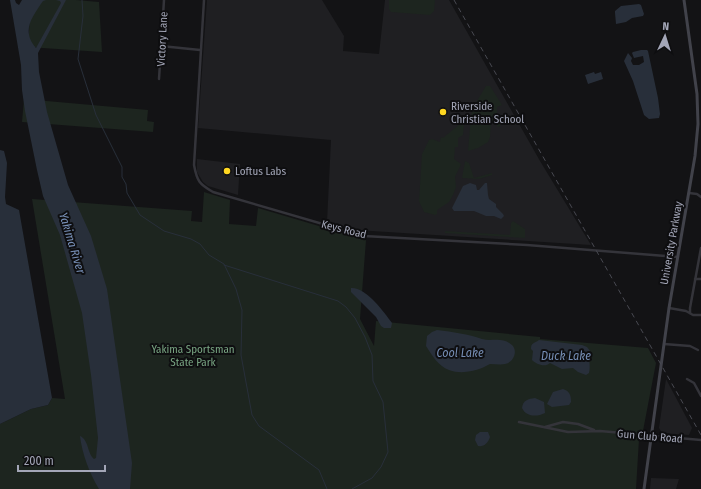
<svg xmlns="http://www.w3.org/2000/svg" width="701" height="489" viewBox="0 0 701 489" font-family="'Fira Sans Condensed',sans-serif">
  <rect width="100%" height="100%" fill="#131315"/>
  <g fill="#1f1f22">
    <polygon points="207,0 322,0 344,36 343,51 379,54 385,0 449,0 540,161 591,245 356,230 327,222 331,140 198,128"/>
    <polygon points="197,159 240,164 238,195 208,186 203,182 197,172"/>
    <polygon points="666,379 692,428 689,435 662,433 659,428"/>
    <polygon points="651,478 679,479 676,489 650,489"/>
  </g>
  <g fill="#1d251f">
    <polygon points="31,0 76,0 99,2 102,52 28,47"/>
    <polygon points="389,0 435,0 434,11 430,15 391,12 389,9"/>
    <polygon points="486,86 490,86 502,105 497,107 497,115 500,115 501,116 500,126 497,127 497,123 491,123 490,137 488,142 478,148 468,151 471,116 474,106"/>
    <polygon points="24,99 148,110 147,121 154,122 153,132 22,122"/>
    <polygon points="460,124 464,124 463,135 458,138 458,147 455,147 454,159 461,164 455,177 456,187 453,195 449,202 437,210 437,214 435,215 424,212 419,201 422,154 429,140 432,139 440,142 441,137 443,138"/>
    <polygon points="465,161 469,163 474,178 492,173 492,175 479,179 462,178"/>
    <polygon points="204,192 230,200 229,224 256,226 258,208 366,240 360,319 374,346 376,321 540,337 540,339 648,348 656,363 642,436 639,439 636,489 0,489 0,424 31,409 48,405 52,398 65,399 32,199 192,211 191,221 202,222"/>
    <polygon points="513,221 525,229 525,238 445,233 445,231 510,235 511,223"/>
  </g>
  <g fill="#282f3a">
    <path d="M 10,0 L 15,0 L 16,3 L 19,5 L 22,0 L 46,0 L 43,1 C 32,17 21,31 36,48 L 61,3 L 60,1 L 56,0 L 66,0 L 38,53 L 39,72 L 47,112 L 68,185 L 91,236 L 107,289 L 132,463 L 130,489 L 99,489 C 90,474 82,454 80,436 C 89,440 87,453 94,459 L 96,458 L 98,438 L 91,375 L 82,313 L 60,235 L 43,196 L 37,170 L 25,111 L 22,90 L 21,65 Z"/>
    <polygon points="639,4 641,5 644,14 643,16 632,18 626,22 616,24 615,13 615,11 621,6"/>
    <polygon points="641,50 647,50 648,51 658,98 660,114 659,118 649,119 644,115 633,81 624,61 628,53 632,58 631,61 633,65 639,65 644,62 643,56 634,58 632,53 633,52"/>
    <polygon points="594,72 595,74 601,72 603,79 588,84 585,75"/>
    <polygon points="0,150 4,151 7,163 5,197 6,204 19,210 52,398 48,405 31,409 0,424"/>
    <polygon points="470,183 476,185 477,190 479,190 485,183 487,183 488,195 489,199 496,204 496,207 503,214 504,216 501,219 494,216 486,216 474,211 454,211 452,208 463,186"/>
    <path d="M 351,288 C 366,287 384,312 392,323 L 391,328 L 384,328 L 381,326 L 376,317 L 351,292 Z"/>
    <path d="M 437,330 C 453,332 468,334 482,339 C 492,342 502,336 512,345 C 518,351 514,362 505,364 C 501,365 495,364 490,364 C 487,365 485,367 482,368 C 471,372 460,374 449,370 C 438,366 432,355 426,346 L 427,336 L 432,332 Z"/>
    <path d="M 539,340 L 582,345 L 587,347 L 590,351 C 588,358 591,366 589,373 L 586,375 L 578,372 L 573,368 L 562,369 L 550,363 C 545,368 536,364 532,360 L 533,351 L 531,349 C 531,342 534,344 539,340 Z"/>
    <path d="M 563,389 C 570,391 571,396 571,402 L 569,405 L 552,407 L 547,404 L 553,392 Z"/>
    <path d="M 535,398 L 544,402 L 545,413 C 537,417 526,417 522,408 C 523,400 528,399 535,398 Z"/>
    <path d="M 480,432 L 488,432 L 490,437 C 488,443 484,447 478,446 L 475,440 L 476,435 Z"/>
  </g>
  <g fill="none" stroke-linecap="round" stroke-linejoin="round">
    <g stroke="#282f3a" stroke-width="1">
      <polyline points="82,0 83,16 78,59 96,115 122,167 122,177 126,184 127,193 140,215 164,231 191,239 200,244 209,255 224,264 236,289 242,310 241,355 252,415 259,426 319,470 327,489"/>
      <polyline points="224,265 338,301 346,307 355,318 365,337 372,355 373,381 383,402 388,452 381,467 372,478 352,489"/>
    </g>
    <g stroke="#34343a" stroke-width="2.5">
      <path d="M 204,0 L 194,165 C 197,181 199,184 213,192 L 364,236 L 527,245 L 678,257"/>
      <polyline points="161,46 200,50"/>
      <polyline points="159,79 164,0"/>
      <polyline points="689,193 697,194 701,197"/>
      <polyline points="695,279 701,279"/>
      <polyline points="669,308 686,311 693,315 701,315"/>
      <polyline points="690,313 690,308 701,248"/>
      <polyline points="664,344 690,346 698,350"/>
      <polyline points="687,379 694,383 701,396"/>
      <polyline points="519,422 568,432 600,431 701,440"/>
      <polyline points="545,427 563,422 578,424 594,430"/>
    </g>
    <polyline stroke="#41424a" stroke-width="3" points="644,489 669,308 695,156 698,124 697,94 684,0"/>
    <polyline stroke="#484951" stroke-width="1" stroke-dasharray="5 4" stroke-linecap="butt" points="454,0 701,435"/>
  </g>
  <g fill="#ffd721" stroke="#0e0e10" stroke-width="1.5">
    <circle cx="443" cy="112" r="4"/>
    <circle cx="227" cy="171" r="4"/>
  </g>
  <g text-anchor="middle" stroke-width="4" stroke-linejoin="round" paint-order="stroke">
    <g font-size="11" fill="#a3a6b7" stroke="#0e0e10">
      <text transform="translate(162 39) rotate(-87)" y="4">Victory Lane</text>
      <text transform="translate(344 229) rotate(14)" y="4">Keys Road</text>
      <text transform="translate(671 243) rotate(-80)" y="4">University Parkway</text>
      <text transform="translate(650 436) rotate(5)" y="4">Gun Club Road</text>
    </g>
    <g font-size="11" fill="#a3a6b7" stroke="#0e0e10" text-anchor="start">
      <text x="451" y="110">Riverside<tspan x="451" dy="13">Christian School</tspan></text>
      <text x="235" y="175">Loftus Labs</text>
    </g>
    <g font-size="11" fill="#78a482" stroke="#0e0e10">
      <text x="193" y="353">Yakima Sportsman<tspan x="193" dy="13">State Park</tspan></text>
    </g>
    <g font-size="12" font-style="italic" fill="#768eb5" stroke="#0e0e10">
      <text transform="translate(72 243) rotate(73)" y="4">Yakima River</text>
      <text x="460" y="357">Cool Lake</text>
      <text x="566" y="360">Duck Lake</text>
    </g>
  </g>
  <g transform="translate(665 36) rotate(4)" stroke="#0e0e10" stroke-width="3" paint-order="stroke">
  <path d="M0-3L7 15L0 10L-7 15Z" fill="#a3a6b7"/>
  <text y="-6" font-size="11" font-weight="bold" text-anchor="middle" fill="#a3a6b7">N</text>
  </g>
  <path d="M18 465v6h87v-6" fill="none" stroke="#a3a6b7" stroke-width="2"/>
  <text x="24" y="465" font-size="12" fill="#a3a6b7" stroke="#0e0e10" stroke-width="3" paint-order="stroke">200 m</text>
</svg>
